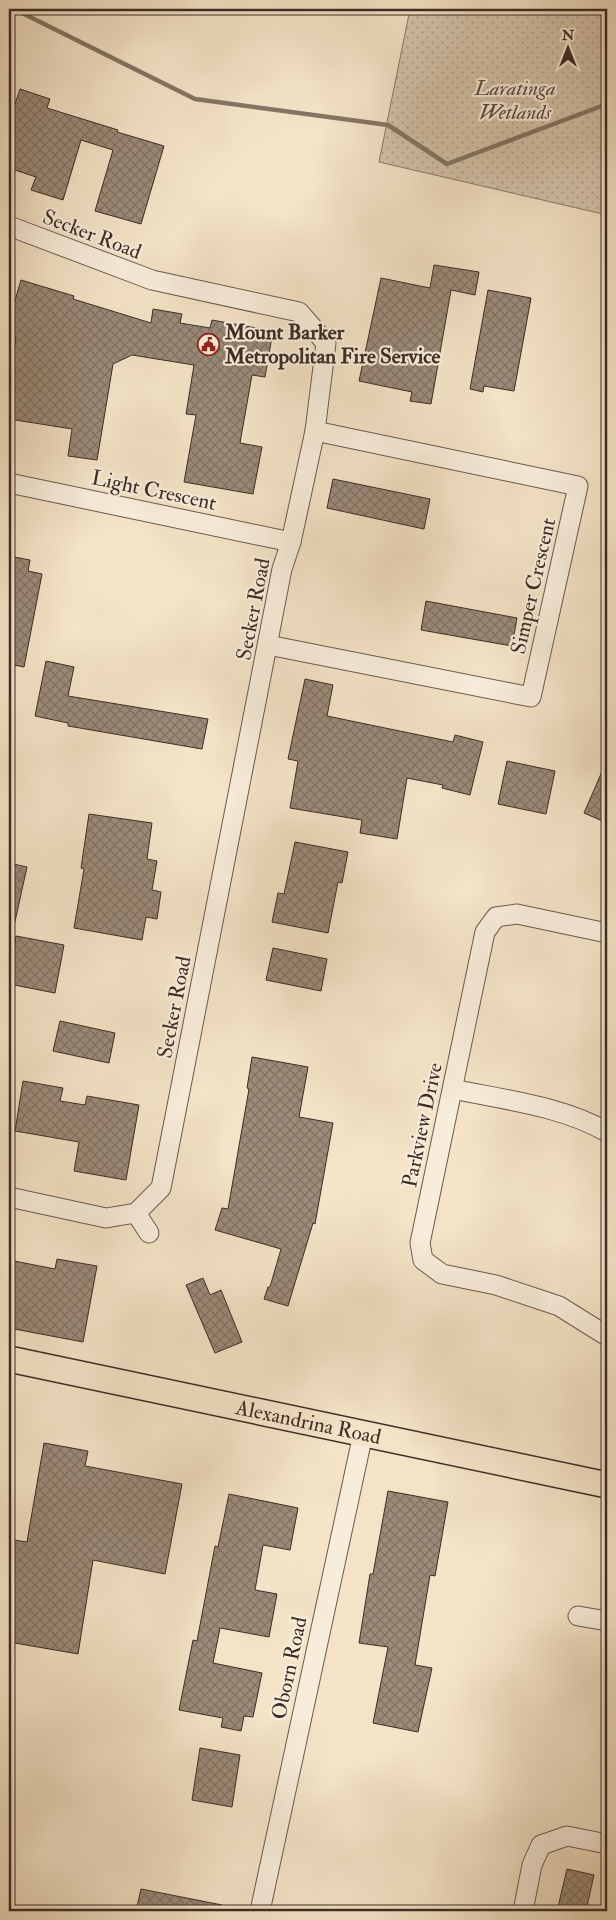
<svg xmlns="http://www.w3.org/2000/svg" width="616" height="1920" viewBox="0 0 616 1920" font-family="'IM FELL Double Pica',serif">
  <defs>
    <pattern id="park-dots" width="8" height="8" patternUnits="userSpaceOnUse" patternTransform="scale(1.25)"><rect width="8" height="8" fill="#d5c4ab"/><path d="M2 2h.1M6 6h.1" fill="none" stroke="#ae9f8b" stroke-width="1.8" stroke-linecap="round"/></pattern>
    <pattern id="building-cross-hatch" width="8" height="8" patternUnits="userSpaceOnUse" patternTransform="scale(1.25)"><rect width="8" height="8" fill="#9c8b79"/><path d="M0 0l8 8M0 8l8-8" fill="none" stroke="#807263"/></pattern>
  </defs>
  <rect width="100%" height="100%" fill="#f4e3c7"/>
  <filter id="stains"><feTurbulence type="fractalNoise" baseFrequency=".004" numOctaves="4"/><feColorMatrix values="0 0 0 0 .2 0 0 0 0 .09 0 0 0 0 .02 0 0 0 .5 -.17"/></filter>
  <radialGradient id="worn" r=".72"><stop offset=".6" stop-color="#630" stop-opacity="0"/><stop offset="1" stop-color="#630" stop-opacity=".3"/></radialGradient>
  <polygon fill="url(#park-dots)" stroke="#887868" points="410,9 607,9 607,215 379,162"/>
  <g fill="none" stroke-linecap="round" stroke-linejoin="round">
    <polyline stroke="#857565" stroke-width="4.5" points="14,9 195,99 388,125 447,164 607,104 607,100"/>
  </g>
  <g fill="url(#building-cross-hatch)" stroke="#3c2c25">
    <polygon points="20,89 50,99 47,108 118,130 117,132 164,146 141,224 95,211 113,150 81,140 63,200 31,190 36,177 9,168 9,122"/>
    <polygon points="434,265 479,272 475,295 451,290 431,404 410,401 412,392 359,381 381,278 430,288"/>
    <polygon points="21,280 74,296 73,299 151,323 153,309 182,314 180,323 210,328 212,320 273,331 265,377 252,375 240,443 262,447 253,494 184,482 196,415 186,414 194,365 132,355 113,364 97,460 68,456 72,429 9,419 9,371 16,340 9,321"/>
    <polygon points="488,290 531,298 514,391 484,386 483,392 470,389"/>
    <polygon points="333,479 430,499 424,529 327,508"/>
    <polygon points="9,556 30,560 28,571 42,574 24,667 9,664"/>
    <polygon points="426,601 517,618 512,646 421,630"/>
    <polygon points="46,661 74,667 68,696 208,719 202,749 68,726 68,723 35,716"/>
    <polygon points="305,679 333,685 327,716 453,742 455,735 483,742 470,795 442,788 443,785 407,778 397,839 360,833 362,820 290,808 298,761 288,759"/>
    <polygon points="607,760 607,823 584,813"/>
    <polygon points="507,761 555,771 546,814 498,804"/>
    <polygon points="89,814 152,823 147,859 157,861 152,890 161,892 157,919 146,917 142,940 74,928 84,869 81,868"/>
    <polygon points="295,842 348,852 342,883 338,882 328,933 272,922 278,893 284,894"/>
    <polygon points="9,863 27,867 14,926 9,925"/>
    <polygon points="16,936 64,945 55,993 9,984"/>
    <polygon points="273,948 327,959 321,991 266,980"/>
    <polygon points="60,1021 115,1033 109,1063 53,1051"/>
    <polygon points="252,1057 308,1067 299,1117 333,1123 315,1224 313,1223 288,1306 264,1299 268,1287 270,1287 281,1249 215,1230 222,1208 228,1209 249,1089 247,1088"/>
    <polygon points="23,1081 63,1088 60,1101 85,1105 87,1096 139,1105 126,1180 74,1171 79,1142 15,1131"/>
    <polygon points="57,1259 97,1266 83,1342 9,1328 9,1260 55,1269"/>
    <polygon points="203,1278 210,1295 221,1290 242,1342 215,1353 186,1285"/>
    <polygon points="44,1443 88,1451 85,1466 182,1484 165,1574 93,1560 78,1654 9,1642 9,1623 11,1609 9,1608 9,1571 14,1540 27,1542"/>
    <polygon points="388,1491 448,1502 435,1576 430,1575 415,1665 432,1668 418,1732 373,1723 388,1647 359,1643 370,1574 373,1574"/>
    <polygon points="229,1494 298,1508 290,1550 263,1545 255,1590 277,1594 269,1637 220,1628 213,1663 262,1673 253,1717 244,1716 241,1731 221,1727 223,1718 179,1710 193,1640 197,1641 215,1546 218,1547"/>
    <polygon points="200,1748 240,1755 232,1807 192,1800"/>
    <polygon points="567,1869 594,1875 586,1911 557,1911"/>
    <polygon points="141,1889 222,1905 221,1911 136,1911"/>
  </g>
  <g fill="none" stroke-linecap="round" stroke-linejoin="round">
    <defs>
      <g id="minor">
        <polyline points="9,226 152,280 299,312 326,343 315,431 291,542 282,569 161,1188 136,1213 106,1218 9,1197"/>
        <polyline points="9,483 291,542"/>
        <polyline points="268,645 531,697 578,486 315,431"/>
        <polyline points="607,933 517,914 496,917 485,932 420,1243 423,1260 442,1274 496,1285 559,1306 607,1336"/>
        <path d="M 453,1089 C 505,1100 561,1106 607,1132"/>
        <polyline points="136,1213 149,1233"/>
        <polyline points="578,1616 607,1621"/>
        <polyline points="260,1911 363,1434"/>
        <polyline points="523,1911 532,1865 541,1845 567,1836 607,1844"/>
      </g>
      <g id="major">
        <path id="s1" d="M 9,1359 L 607,1485"/>
      </g>
    </defs>
    <use href="#minor" stroke="#6a5a4e" stroke-width="21"/>
    <use href="#major" stroke="#3c2c25" stroke-width="28"/>
    <use href="#minor" stroke="#f8eddb" stroke-width="19"/>
    <use href="#major" stroke="#f4e3c7" stroke-width="25"/>
  </g>
  <defs>
    <symbol id="civic-ring" viewBox="-11 -11 22 22"><circle r="9.5" fill="#f8eddb" stroke="#8f2418" stroke-width="1.5"/><path d="M-.6-6.5H3V-4.5H.6V-3L4-1V1h2V6H-6V1h2V-1L-.6-3ZM-1.2 2.5V6h2.4V2.5Z" fill="#8f2418"/></symbol>
  </defs>
  <g fill-rule="evenodd">
    <use href="#civic-ring" x="196" y="332" width="25" height="25"/>
  </g>
  <g text-anchor="middle" stroke-width="4.5" stroke-linejoin="round" paint-order="stroke">
    <g font-size="21" font-style="italic" fill="#5b4a40" stroke="#f8eddb">
      <text x="515" y="95">Laratinga<tspan x="515" dy="24">Wetlands</tspan></text>
    </g>
    <g font-size="21" fill="#3c2c25" stroke="#f8eddb">
      <text transform="translate(92 234) rotate(21)" y="7">Secker Road</text>
      <text transform="translate(154 490) rotate(12)" y="7">Light Crescent</text>
      <text transform="translate(533 586) rotate(-77)" y="7">Simper Crescent</text>
      <text transform="translate(253 609) rotate(-79)" y="7">Secker Road</text>
      <text transform="translate(174 1007) rotate(-79)" y="7">Secker Road</text>
      <text transform="translate(422 1125) rotate(-78)" y="7">Parkview Drive</text>
      <text dy="7" stroke="none"><textPath href="#s1" startOffset="306">Alexandrina Road</textPath></text>
      <text transform="translate(289 1668) rotate(-78)" y="7">Oborn Road</text>
    </g>
    <g font-size="21" font-weight="bold" fill="#3c2c25" stroke="#f8eddb" text-anchor="start">
      <text x="225" y="339">Mount Barker<tspan x="225" dy="24">Metropolitan Fire Service</tspan></text>
    </g>
  </g>
  <rect width="616" height="1920" fill="none" stroke="#f4e3c7" stroke-width="30"/>
  <rect x="10" y="10" width="596" height="1900" fill="none" stroke="#3c2c25" stroke-width="2.5"/>
  <rect x="15" y="15" width="586" height="1890" fill="none" stroke="#3c2c25"/>
  <g transform="translate(568 48)" stroke="#f8eddb" stroke-width="4" paint-order="stroke">
  <path d="M0-4L9 19L0 12L-9 19Z" fill="#3c2c25"/>
  <text y="-8" font-size="14" font-weight="bold" text-anchor="middle" fill="#3c2c25">N</text>
  </g>
  <rect width="100%" height="100%" filter="url(#stains)"/>
  <rect width="100%" height="100%" fill="url(#worn)"/>
</svg>
